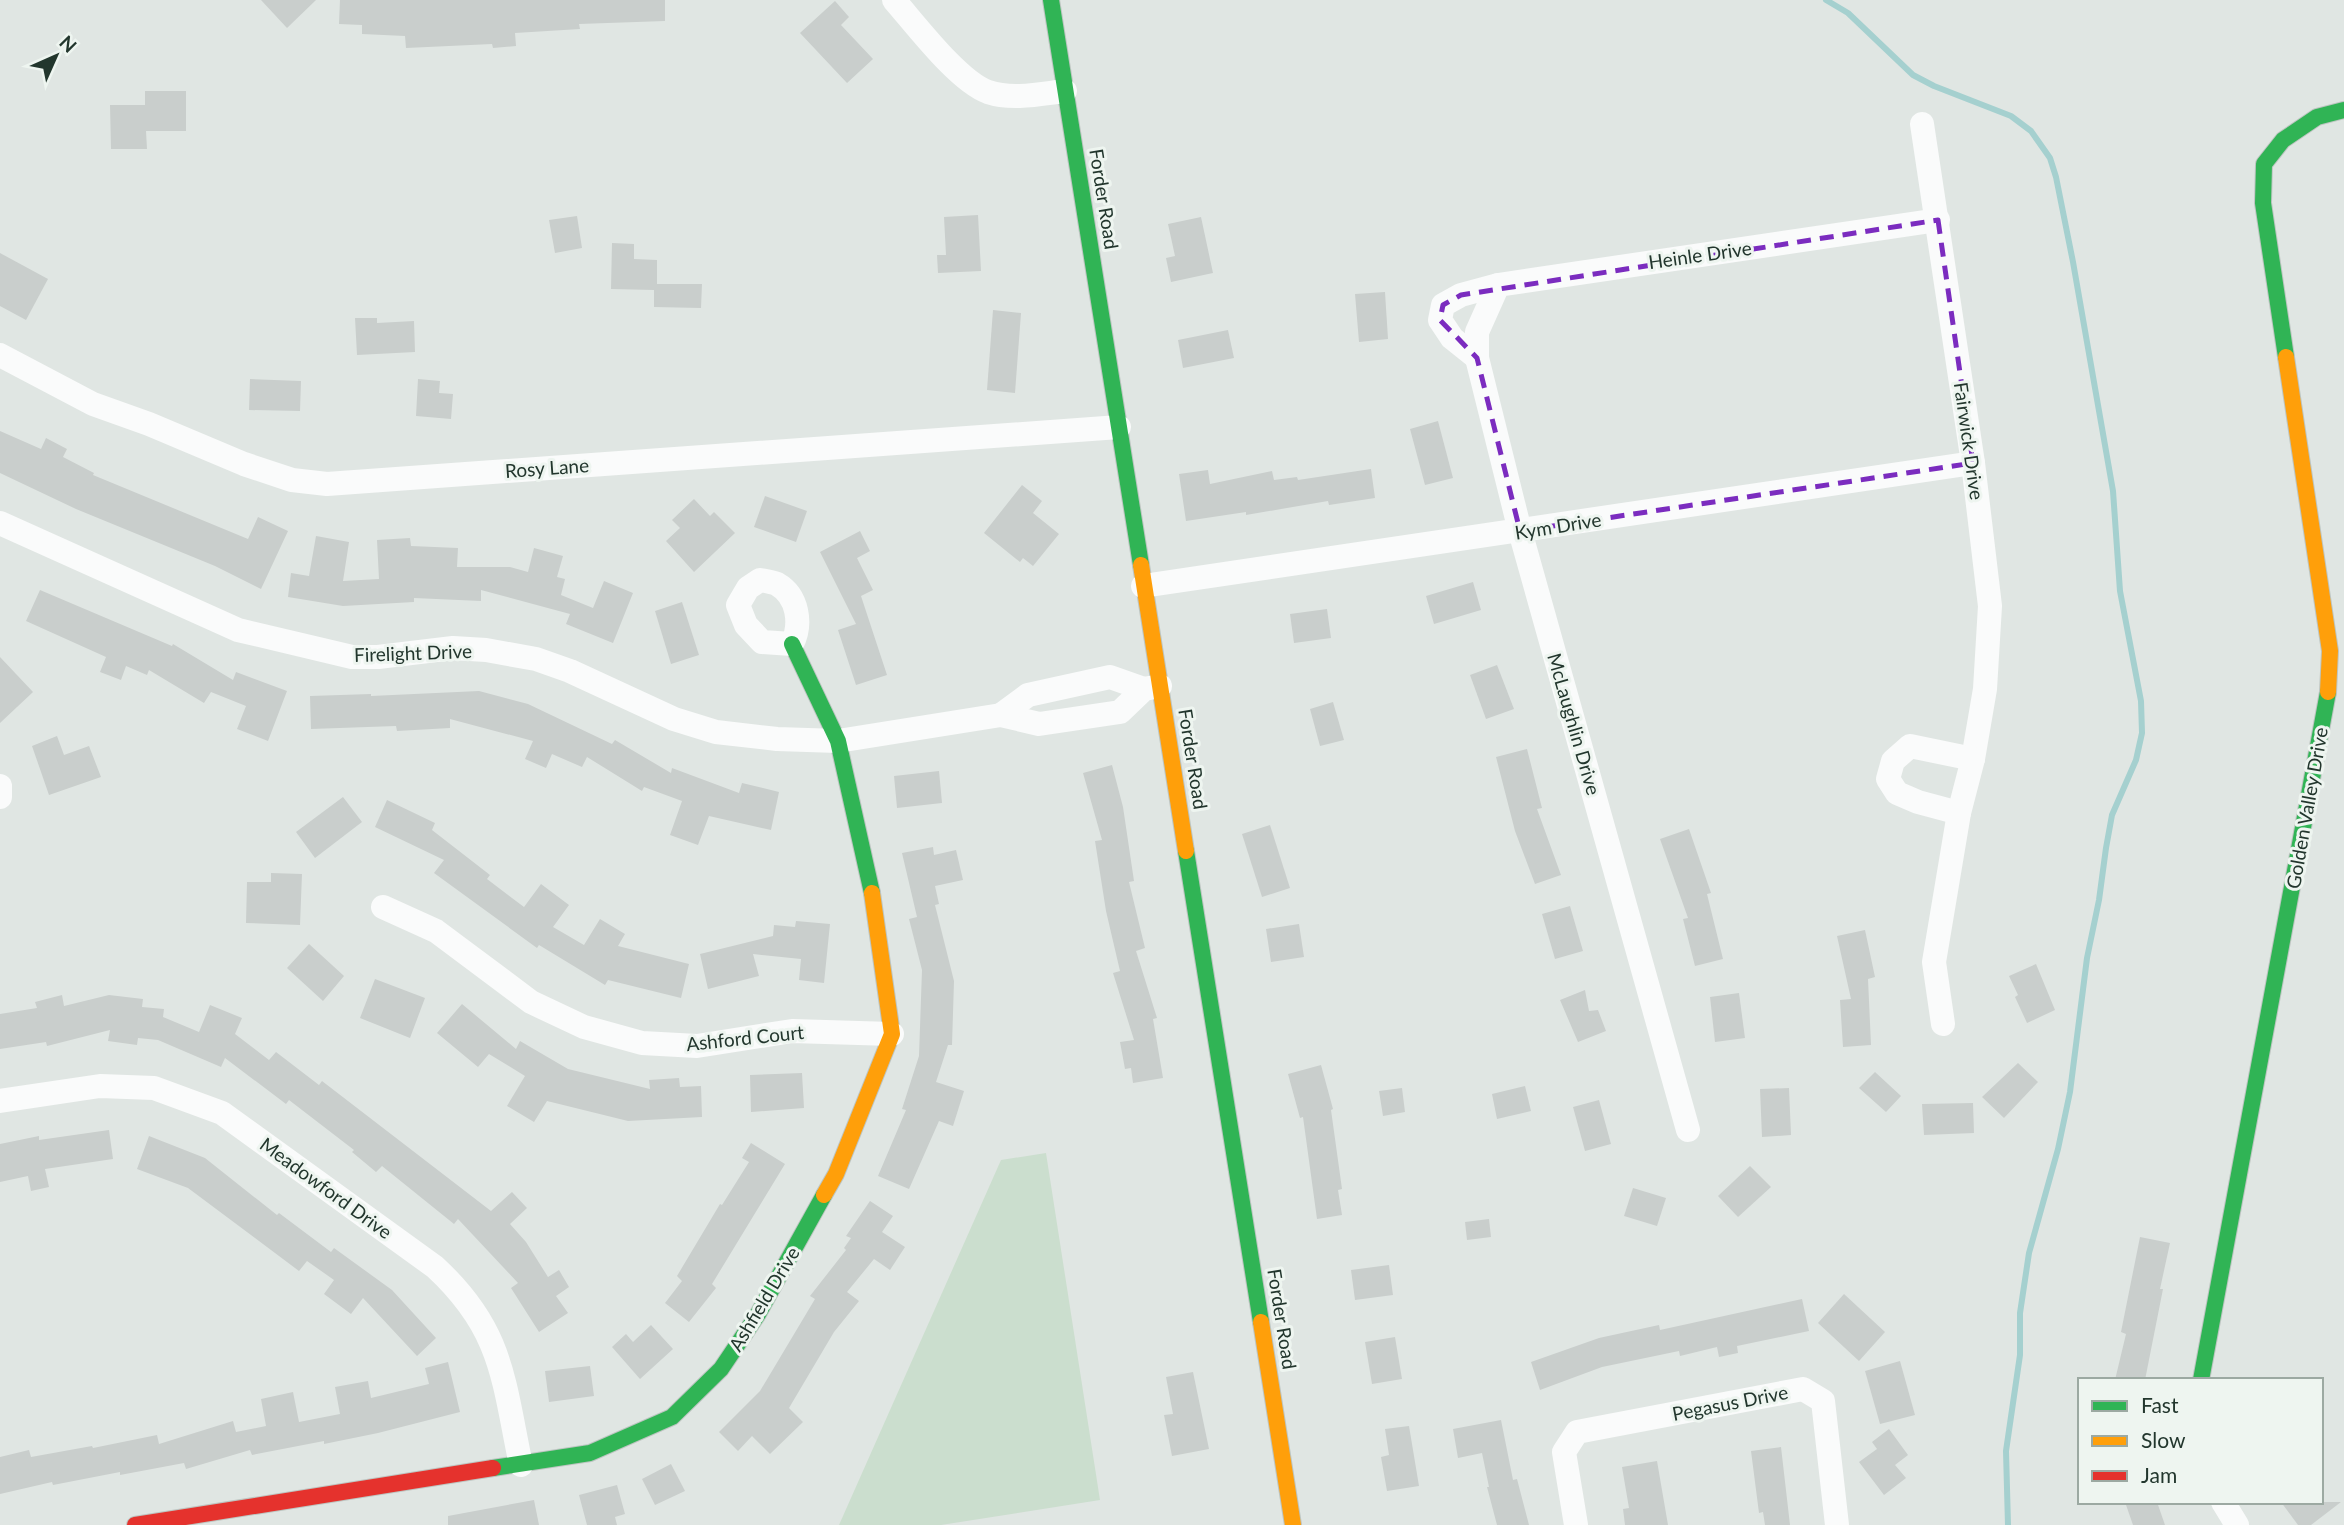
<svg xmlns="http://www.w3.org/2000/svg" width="2344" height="1525" viewBox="0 0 2344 1525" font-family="Lato,sans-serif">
  <rect width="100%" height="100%" fill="#e0e6e3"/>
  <polygon fill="#cbdece" points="1046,1153 1100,1500 941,1525 839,1525 1001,1160"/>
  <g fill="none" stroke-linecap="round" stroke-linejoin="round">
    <polyline stroke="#a5d0cf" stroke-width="6" points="1826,0 1848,13 1913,75 1934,86 2011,116 2031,131 2050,158 2056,177 2073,262 2113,491 2120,591 2141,701 2142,733 2136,760 2112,815 2106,848 2099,900 2087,958 2070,1092 2058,1149 2029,1253 2020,1313 2020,1355 2006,1451 2008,1525"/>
  </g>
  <g fill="#c9cecc">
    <polygon points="261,0 316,0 287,28"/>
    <polygon points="340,0 665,0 665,21 579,24 580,29 515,33 516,46 493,48 492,44 406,48 405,36 362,34 362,25 339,24"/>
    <polygon points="835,1 849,17 841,25 873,59 847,83 800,33"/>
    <polygon points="145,91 186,91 186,131 146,131 147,149 111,149 110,105 145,105"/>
    <polygon points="978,215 981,271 938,273 937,255 946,255 944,217"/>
    <polygon points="577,216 582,248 555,253 549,220"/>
    <polygon points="1201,217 1213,273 1171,282 1166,258 1175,256 1168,224"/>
    <polygon points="612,243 634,244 634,259 657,260 657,284 702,284 701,308 654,307 654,290 611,289"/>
    <polygon points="0,253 48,279 26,320 0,306"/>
    <polygon points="1385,292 1388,339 1359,342 1355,294"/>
    <polygon points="993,310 1021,313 1015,393 987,390"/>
    <polygon points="355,318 377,318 377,323 414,321 415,352 357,355"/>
    <polygon points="1228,330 1234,358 1183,368 1178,340"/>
    <polygon points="250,379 301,381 300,411 249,410"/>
    <polygon points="418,379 440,381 439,393 453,394 451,419 416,416"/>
    <polygon points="1438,421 1453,478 1425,485 1410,429"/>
    <polygon points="0,431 41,449 46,438 67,449 63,457 94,473 93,475 248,539 258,517 288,531 261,589 215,566 76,509 0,473"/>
    <polygon points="1371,469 1375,498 1329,505 1328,501 1246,515 1246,512 1186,521 1179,474 1208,470 1210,484 1272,471 1274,480 1297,477 1298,480"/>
    <polygon points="1022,485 1042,501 1033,513 1059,534 1033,566 1023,558 1020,562 984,533"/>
    <polygon points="765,496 807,511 796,542 754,527"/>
    <polygon points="694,499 710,516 714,512 735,533 694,572 666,541 680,528 672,520"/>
    <polygon points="860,531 870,551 857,558 873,590 861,596 887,675 856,685 838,630 856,624 820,552"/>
    <polygon points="316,536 349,542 343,581 379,579 377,540 410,538 411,546 458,548 457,567 510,567 528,572 534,548 563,556 557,577 565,579 561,595 593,608 604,581 633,593 613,643 566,624 570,614 481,590 481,601 414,598 414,602 343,606 288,597 291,573 309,576"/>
    <polygon points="1473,582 1481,610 1434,624 1426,596"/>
    <polygon points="40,590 172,646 173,644 233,680 236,672 287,691 268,741 237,729 246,706 211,692 204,703 149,670 147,675 126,666 121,680 100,672 106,657 26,621"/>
    <polygon points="682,602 699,655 671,664 655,611"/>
    <polygon points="1327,609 1331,638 1294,643 1290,614"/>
    <polygon points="0,657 33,692 0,723"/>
    <polygon points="1497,665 1514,709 1486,719 1470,675"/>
    <polygon points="479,691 528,704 612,744 615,740 671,773 672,768 739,793 742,783 779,792 771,830 709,816 698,845 670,835 682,801 644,787 642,791 587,757 582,767 552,754 546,768 525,759 533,741 450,719 450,728 397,731 396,726 311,729 310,696 371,694 371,696"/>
    <polygon points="1333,702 1344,740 1320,746 1310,709"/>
    <polygon points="57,736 64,755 89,746 101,777 49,795 32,746"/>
    <polygon points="1527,749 1542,808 1537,809 1561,875 1535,884 1515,831 1496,757"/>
    <polygon points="1112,765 1123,807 1134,881 1129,882 1145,948 1136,951 1157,1018 1153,1019 1163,1078 1133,1083 1131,1068 1125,1069 1120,1042 1134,1040 1113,973 1120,971 1106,911 1095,841 1102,840 1083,773"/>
    <polygon points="939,771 942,803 897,808 894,776"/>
    <polygon points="343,797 362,822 315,858 296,832"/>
    <polygon points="387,800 435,823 432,830 490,875 487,879 524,907 541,884 569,905 553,927 584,945 600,919 625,934 618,946 689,964 681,998 608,980 605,985 539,945 537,948 434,873 444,860 375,827"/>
    <polygon points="1270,825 1290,888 1262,897 1242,834"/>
    <polygon points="1689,829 1711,893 1707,894 1723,959 1695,966 1683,919 1688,918 1660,839"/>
    <polygon points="933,847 934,855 956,850 963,880 935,886 939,904 935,905 954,981 952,1045 948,1045 936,1082 964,1091 953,1126 939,1121 909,1189 878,1176 906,1110 902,1109 919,1056 922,970 909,919 917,917 902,853"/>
    <polygon points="271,873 302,874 300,925 246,923 247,882 271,882"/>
    <polygon points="1570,906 1583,951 1555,959 1542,914"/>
    <polygon points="796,921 830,924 824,983 799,980 801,959 753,954 759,976 708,989 700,954 773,936 774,925 795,927"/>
    <polygon points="1299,924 1304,957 1271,962 1266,929"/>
    <polygon points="1865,930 1875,977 1868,979 1871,1045 1843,1047 1840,1000 1851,999 1837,936"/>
    <polygon points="309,944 344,976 323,1001 287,968"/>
    <polygon points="2036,964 2055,1010 2027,1023 2015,997 2018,995 2009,976"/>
    <polygon points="375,979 425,998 410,1038 360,1018"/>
    <polygon points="1585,990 1589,1011 1598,1010 1606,1031 1578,1042 1560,1000"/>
    <polygon points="1739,993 1745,1038 1715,1042 1710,997"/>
    <polygon points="62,995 64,1006 109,995 143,999 142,1007 164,1009 163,1017 199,1032 210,1005 242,1018 235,1034 269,1060 276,1052 319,1085 322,1081 491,1211 512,1192 527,1208 510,1224 526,1242 548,1277 559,1270 569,1287 556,1296 568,1313 539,1332 511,1288 518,1283 458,1219 454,1224 382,1166 376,1172 352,1152 354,1150 289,1100 286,1104 225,1058 221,1067 158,1040 138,1038 137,1045 108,1041 110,1030 47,1046 46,1042 0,1049 0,1014 37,1008 35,1002"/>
    <polygon points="462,1004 516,1049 520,1041 568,1069 650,1089 649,1080 679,1078 680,1087 701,1086 702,1117 628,1121 547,1101 534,1122 507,1106 525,1076 489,1054 478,1067 437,1033"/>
    <polygon points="2018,1063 2038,1082 2004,1118 1982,1097"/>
    <polygon points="1321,1065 1333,1109 1331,1110 1342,1189 1338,1190 1342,1215 1317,1219 1303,1117 1300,1118 1288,1074"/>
    <polygon points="1875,1072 1901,1096 1886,1112 1859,1088"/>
    <polygon points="802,1073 804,1108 751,1112 750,1075"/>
    <polygon points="1525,1086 1531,1111 1497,1119 1492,1094"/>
    <polygon points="1402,1088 1405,1112 1383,1116 1379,1091"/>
    <polygon points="1789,1088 1791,1135 1762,1137 1760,1089"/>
    <polygon points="1599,1100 1611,1144 1585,1151 1573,1107"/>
    <polygon points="1973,1103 1974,1133 1924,1135 1922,1104"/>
    <polygon points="109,1130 113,1159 45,1169 49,1187 31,1191 28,1176 0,1182 0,1144 39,1136 39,1140"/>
    <polygon points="149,1136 205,1158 277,1215 279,1213 331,1252 334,1248 392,1290 436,1338 417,1356 363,1298 351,1314 324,1294 334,1280 307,1261 299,1271 188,1188 137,1169"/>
    <polygon points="751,1143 785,1164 712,1284 716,1288 689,1322 665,1303 682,1281 677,1276 720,1204 722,1205 749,1162 742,1158"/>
    <polygon points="1750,1166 1771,1187 1738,1217 1718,1196"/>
    <polygon points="1633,1188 1666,1198 1657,1226 1624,1216"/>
    <polygon points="870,1201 893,1216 882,1232 905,1247 890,1270 874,1259 847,1292 859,1301 834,1332 789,1408 803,1422 770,1454 752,1436 738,1451 719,1432 760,1391 815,1299 810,1296 846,1250 844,1248 851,1238 846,1236"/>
    <polygon points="1489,1219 1491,1237 1467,1240 1465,1222"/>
    <polygon points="2140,1237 2170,1243 2160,1289 2163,1289 2145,1380 2115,1380 2126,1334 2121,1332"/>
    <polygon points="1389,1265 1393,1295 1355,1300 1351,1270"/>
    <polygon points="1844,1294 1885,1332 1859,1361 1818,1323"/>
    <polygon points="1802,1299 1809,1331 1737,1346 1738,1353 1719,1357 1717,1347 1680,1356 1679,1351 1602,1367 1540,1390 1531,1362 1599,1338 1659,1325 1660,1330"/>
    <polygon points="651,1325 673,1349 640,1379 612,1347 626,1334 633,1342"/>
    <polygon points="1395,1337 1402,1379 1372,1384 1365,1342"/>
    <polygon points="1900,1361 1915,1415 1880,1424 1865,1371"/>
    <polygon points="448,1362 460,1412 378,1433 324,1444 324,1441 252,1455 250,1450 186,1469 184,1463 120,1475 120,1472 53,1485 52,1482 0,1494 0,1457 29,1450 31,1457 92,1446 93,1448 157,1435 159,1444 233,1421 236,1432 266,1426 261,1399 293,1392 299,1422 340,1414 335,1387 368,1381 371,1398 429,1384 425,1368"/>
    <polygon points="590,1366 594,1396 549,1402 545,1371"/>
    <polygon points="1193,1372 1209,1449 1172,1456 1164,1415 1173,1414 1166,1377"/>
    <polygon points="1501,1420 1513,1480 1517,1479 1529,1525 1497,1525 1487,1487 1489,1487 1482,1453 1458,1458 1453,1429"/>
    <polygon points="1409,1426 1419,1486 1387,1491 1381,1457 1389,1455 1385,1429"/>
    <polygon points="1889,1429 1908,1455 1895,1465 1906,1478 1884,1495 1859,1462 1877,1449 1872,1442"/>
    <polygon points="1781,1447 1790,1525 1765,1525 1763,1512 1759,1513 1751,1451"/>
    <polygon points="1657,1461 1668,1525 1625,1525 1623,1509 1629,1508 1622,1467"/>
    <polygon points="671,1464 685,1491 655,1505 642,1479"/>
    <polygon points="617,1485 625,1514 615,1517 617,1525 587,1525 579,1495"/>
    <polygon points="534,1500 539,1525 448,1525 448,1516"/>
    <polygon points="2125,1502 2157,1502 2165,1525 2133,1525"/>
    <polygon points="2281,1502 2341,1502 2311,1525 2298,1525"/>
  </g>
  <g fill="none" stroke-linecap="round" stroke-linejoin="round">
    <defs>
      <g id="fast">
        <polyline points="1051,0 1141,565"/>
        <polyline points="2286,357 2263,203 2264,164 2283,140 2317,117 2344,110"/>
        <polyline points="792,644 838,741 872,893"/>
        <polyline points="1186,851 1261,1322"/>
        <polyline points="2201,1380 2328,692"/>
        <polyline points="493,1468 590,1453 672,1417 721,1369 758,1314 824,1195"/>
      </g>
      <g id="slow">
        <polyline points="2286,357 2330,651 2328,692"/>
        <polyline points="1141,565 1186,851"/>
        <polyline points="824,1195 836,1174 892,1034 872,893"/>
        <polyline points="1261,1322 1293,1525"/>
      </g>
      <polyline id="jam" points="135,1525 493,1468"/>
    </defs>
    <use href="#fast" stroke="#bdc5c1" stroke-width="18"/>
    <use href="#slow" stroke="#bdc5c1" stroke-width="18"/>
    <use href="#jam" stroke="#bdc5c1" stroke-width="18"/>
    <g stroke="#fafbfb" stroke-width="24">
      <path d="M 894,0 C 916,25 958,81 988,92 C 1012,100 1040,94 1065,91"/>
      <polyline points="1922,124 1973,463 1990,606 1985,689 1973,759 1959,813 1934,962 1943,1024"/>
      <polyline points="0,355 93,404 149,424 244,464 292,480 327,484 1119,427"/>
      <polyline points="1477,358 1452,338 1440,320 1443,305 1461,295 1498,285"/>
      <polyline points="0,523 238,630 352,657 378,657 453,648 486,650 536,659 570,671 674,719 716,732 777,739 838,741 1001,715 1039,724 1120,712 1144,689 1160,686"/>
      <path d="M 760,580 C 765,581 772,582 777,584 C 798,596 802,624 792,644 L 762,642 L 746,625 L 738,605 L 748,588 Z"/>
      <polyline points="1143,586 1973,463"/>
      <polyline points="1001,715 1028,695 1110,677 1144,689"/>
      <polyline points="0,786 0,797"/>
      <polyline points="1959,813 1918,802 1897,793 1888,779 1893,761 1910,746 1973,759"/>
      <polyline points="383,907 436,931 531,1002 584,1027 642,1043 697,1046 792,1031 892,1034"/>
      <path d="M 0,1101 L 100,1086 L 154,1088 L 222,1113 L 435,1267 C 503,1330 503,1379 521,1465"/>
      <polyline points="1688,1130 1520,531 1477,358 1477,332 1498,285 1938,220"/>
      <polyline points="2223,1502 2237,1525"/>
      <polyline points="1576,1525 1564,1452 1577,1432 1803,1389 1823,1401 1837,1525"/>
    </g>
    <use href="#fast" stroke="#30b455" stroke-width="16"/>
    <use href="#slow" stroke="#ff9f0a" stroke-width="16"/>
    <use href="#jam" stroke="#e5322d" stroke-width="16"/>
  </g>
  <path fill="none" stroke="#7b2cbf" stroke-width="5" stroke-dasharray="14 9" stroke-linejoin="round" d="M 1938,220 L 1973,463 L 1520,531 L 1477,358 L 1440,320 L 1443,305 L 1461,295 Z"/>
  <g text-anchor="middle" stroke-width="6" stroke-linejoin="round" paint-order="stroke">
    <g font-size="19" fill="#22362d" stroke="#eef5f0">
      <text transform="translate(1104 199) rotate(81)" y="7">Forder Road</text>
      <text transform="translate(1700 255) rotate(-8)" y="7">Heinle Drive</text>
      <text transform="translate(1969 441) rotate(82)" y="7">Fairwick Drive</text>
      <text transform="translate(547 468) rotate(-4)" y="7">Rosy Lane</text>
      <text transform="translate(1558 526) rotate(-9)" y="7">Kym Drive</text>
      <text transform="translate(413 653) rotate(-2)" y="7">Firelight Drive</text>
      <text transform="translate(1574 724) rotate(74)" y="7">McLaughlin Drive</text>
      <text transform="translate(1193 759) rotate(81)" y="7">Forder Road</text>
      <text transform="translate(2307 808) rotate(-80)" y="7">Golden Valley Drive</text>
      <text transform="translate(745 1038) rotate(-6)" y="7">Ashford Court</text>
      <text transform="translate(326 1188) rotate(36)" y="7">Meadowford Drive</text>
      <text transform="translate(764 1299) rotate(-59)" y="7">Ashfield Drive</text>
      <text transform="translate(1282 1319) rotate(81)" y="7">Forder Road</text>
      <text transform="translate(1730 1403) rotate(-11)" y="7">Pegasus Drive</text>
    </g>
  </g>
  <rect x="2078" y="1378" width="245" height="126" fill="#eef5f0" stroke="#9ca9a2" stroke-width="2"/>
  <rect x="2092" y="1401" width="35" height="10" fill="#30b455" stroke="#9ca9a2" stroke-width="2"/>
  <text x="2141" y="1413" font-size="21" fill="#22362d">Fast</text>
  <rect x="2092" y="1436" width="35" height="10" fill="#ff9f0a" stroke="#9ca9a2" stroke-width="2"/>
  <text x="2141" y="1448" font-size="21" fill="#22362d">Slow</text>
  <rect x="2092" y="1471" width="35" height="10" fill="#e5322d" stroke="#9ca9a2" stroke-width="2"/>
  <text x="2141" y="1483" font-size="21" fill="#22362d">Jam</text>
  <g transform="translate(56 56) rotate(45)" stroke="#eef5f0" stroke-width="5" paint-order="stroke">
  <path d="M0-5L12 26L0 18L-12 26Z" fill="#22362d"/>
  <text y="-10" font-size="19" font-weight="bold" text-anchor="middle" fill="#22362d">N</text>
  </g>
</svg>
